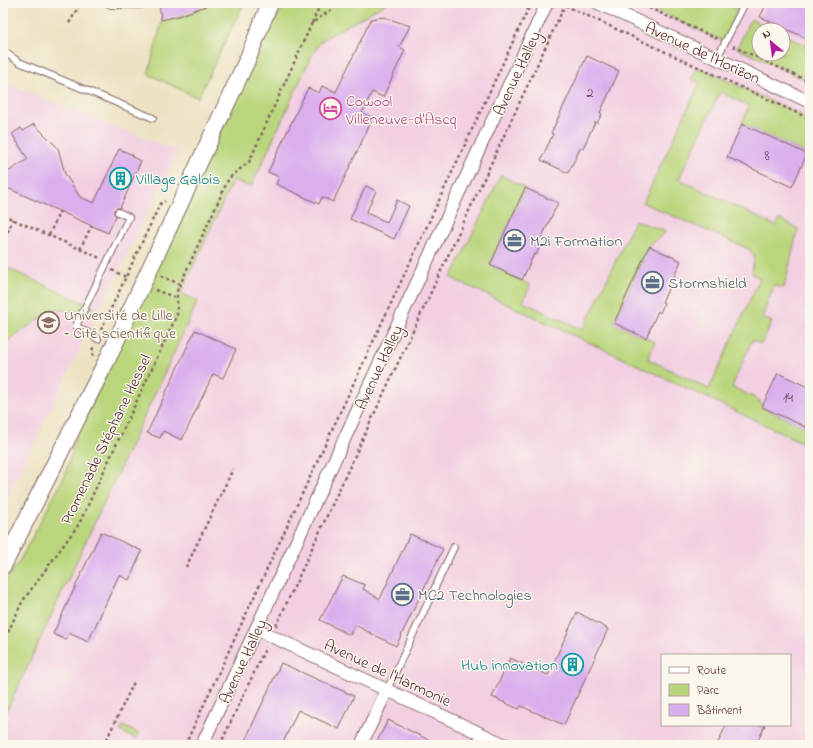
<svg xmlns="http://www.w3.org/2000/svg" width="813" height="748" viewBox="0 0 813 748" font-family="'Indie Flower',sans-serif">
  <rect width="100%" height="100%" fill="#fbf7ec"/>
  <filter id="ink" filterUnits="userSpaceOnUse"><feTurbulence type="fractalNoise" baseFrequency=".025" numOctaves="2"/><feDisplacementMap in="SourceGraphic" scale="8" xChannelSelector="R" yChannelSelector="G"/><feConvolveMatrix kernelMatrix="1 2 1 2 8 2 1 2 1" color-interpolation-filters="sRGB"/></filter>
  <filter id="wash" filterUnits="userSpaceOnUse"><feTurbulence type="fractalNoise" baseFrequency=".012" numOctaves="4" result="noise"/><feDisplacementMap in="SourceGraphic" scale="16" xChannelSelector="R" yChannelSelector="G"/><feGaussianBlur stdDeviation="0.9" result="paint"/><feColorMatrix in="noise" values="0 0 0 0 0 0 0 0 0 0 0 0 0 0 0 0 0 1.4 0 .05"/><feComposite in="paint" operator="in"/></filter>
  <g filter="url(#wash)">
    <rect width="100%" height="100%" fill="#ece2c2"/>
    <g fill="#f2cfe1" fill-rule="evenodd">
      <path d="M 387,3 L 810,3 L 810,745 L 3,745 L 3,719 L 197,301 L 181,293 L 233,180 L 250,187 L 312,55 L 322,40 ZM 759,30 L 783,30 L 783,54 L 759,54 ZM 662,655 L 790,655 L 790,725 L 662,725 Z"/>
      <polygon points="3,83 178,151 3,505"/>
    </g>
    <g fill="#bad67d" stroke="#827a54">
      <polygon points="209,3 244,3 198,98 148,74 162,22 187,15"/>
      <polygon points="287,3 387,3 322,40 312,55 251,187 233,180 181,293 198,301 3,719 3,584 20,560 65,476 75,439 274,20"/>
      <polygon points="638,3 726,3 740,12 725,42"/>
      <polygon points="751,19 774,30 759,30 759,54 783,54 783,34 810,47 810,82 737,48"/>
      <polygon points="698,67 810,119 810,148 807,154 742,124 749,106 720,92 679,179 776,226 780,219 798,229 784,288 774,285 762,318 772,322 761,344 752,340 732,387 759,400 762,407 810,429 810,446 451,278 501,175 525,188 490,265 530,285 523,302 583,330 635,220 666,232 649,246 614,323 655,342 648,359 709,389 760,278 752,274 754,256 749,249 643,203 700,83 691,79"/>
      <polygon points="3,266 93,307 93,314 53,309 3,344"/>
      <polygon points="123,726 139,734 136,739 120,731"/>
    </g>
    <g id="blocks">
      <g fill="#daafed">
        <polygon points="159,3 211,3 211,4 179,16 161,20"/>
        <polygon points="767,3 810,3 810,40 760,17"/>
        <polygon points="384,17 410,26 399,47 405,50 383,97 372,92 362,113 373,118 333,202 322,197 319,204 276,184 279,177 268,172 308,88 319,93 322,86 336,92 371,19"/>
        <polygon points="587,56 619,71 600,113 602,114 597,123 595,122 583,148 581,147 568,173 541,160 553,134 551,133"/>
        <polygon points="34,124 58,148 65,174 80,197 94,203 119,149 133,155 132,157 141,161 120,208 117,208 114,210 114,213 116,216 108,233 3,186 3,175 28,159 12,134 21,128 23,131"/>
        <polygon points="742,124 807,154 792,187 727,157"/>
        <polygon points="366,186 376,191 366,213 387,222 397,200 409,206 394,239 350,219"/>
        <polygon points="525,188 558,203 538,245 540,246 536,255 534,254 522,280 490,265"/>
        <polygon points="649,246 681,261 662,302 664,303 660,313 658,311 646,338 614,323"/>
        <polygon points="195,330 236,349 223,378 213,374 182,440 163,431 160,438 147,433"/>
        <polygon points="778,373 810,388 810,429 762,407"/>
        <polygon points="101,532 142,551 129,580 119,575 88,642 69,633 66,640 53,634"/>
        <polygon points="410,534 443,549 396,646 355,625 350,635 320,620 343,576 365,585 363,589 380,599"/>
        <polygon points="577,612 608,629 564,725 521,706 519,709 492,697 510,658 548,675"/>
        <polygon points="281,663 354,696 339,729 298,710 282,745 243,745"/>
        <polygon points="388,720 439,745 375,745"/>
        <polygon points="726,725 765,725 756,745 717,745"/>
      </g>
    </g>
  </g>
  <g filter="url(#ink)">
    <use href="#blocks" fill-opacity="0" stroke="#836360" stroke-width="1"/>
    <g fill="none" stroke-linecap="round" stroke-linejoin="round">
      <defs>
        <g id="service">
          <polyline points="107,3 111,5 141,5"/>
          <polyline points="3,51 19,62 153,118"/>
          <polyline points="717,58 745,3"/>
          <polyline points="98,339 76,326 129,217 118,212"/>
          <polyline points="387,690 454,547"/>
        </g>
        <g id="minor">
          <polyline points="598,3 810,102"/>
          <polyline points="256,629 505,745"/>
          <polyline points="202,745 547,3"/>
          <polyline points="361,745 387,690"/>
        </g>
        <polyline id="secondary" points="3,566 110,354 248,58 270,3"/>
      </defs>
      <use href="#service" stroke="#836360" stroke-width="8"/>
      <use href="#minor" stroke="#836360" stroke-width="14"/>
      <use href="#secondary" stroke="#836360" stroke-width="18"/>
      <g stroke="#836360" stroke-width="2.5" stroke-dasharray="3 3" stroke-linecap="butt">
        <polyline points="560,3 810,119"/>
        <polyline points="638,3 718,39"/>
        <polyline points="69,23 81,3"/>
        <polyline points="312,23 321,3"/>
        <polyline points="733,46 810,82"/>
        <polyline points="3,215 100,258"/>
        <polyline points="49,235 60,211"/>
        <polyline points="3,243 13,219"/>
        <polyline points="80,249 92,225"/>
        <polyline points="112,270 126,277"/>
        <polyline points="161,276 180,284"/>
        <polyline points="155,290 177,298"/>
        <polyline points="101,330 160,204 165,201"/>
        <polyline points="93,356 92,351 94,346"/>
        <polyline points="186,567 233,469"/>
        <polyline points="276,626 376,410 566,3"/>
        <polyline points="3,643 22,602 79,524 177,315 177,291 229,178 249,162 312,23 341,3"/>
        <polyline points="104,745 134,682"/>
        <polyline points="185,745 531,3"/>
        <polyline points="220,745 266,647"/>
      </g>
      <use href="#service" stroke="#fff" stroke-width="6"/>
      <use href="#minor" stroke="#fff" stroke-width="12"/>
      <use href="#secondary" stroke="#fff" stroke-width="16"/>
    </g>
  </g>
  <defs>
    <symbol id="hotel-ring" viewBox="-11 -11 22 22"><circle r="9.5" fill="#fbf7ec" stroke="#d1479c" stroke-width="1.5"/><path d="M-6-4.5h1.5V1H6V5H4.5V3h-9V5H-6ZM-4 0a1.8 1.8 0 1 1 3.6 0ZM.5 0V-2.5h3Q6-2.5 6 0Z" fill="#d1479c"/></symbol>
    <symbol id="building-ring" viewBox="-11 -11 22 22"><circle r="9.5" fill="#fbf7ec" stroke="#0f9aa8" stroke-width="1.5"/><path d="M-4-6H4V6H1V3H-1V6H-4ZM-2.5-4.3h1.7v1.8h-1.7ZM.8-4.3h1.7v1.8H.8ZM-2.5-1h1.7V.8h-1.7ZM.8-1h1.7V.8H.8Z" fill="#0f9aa8"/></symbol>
    <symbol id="office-ring" viewBox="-11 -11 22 22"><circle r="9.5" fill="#fbf7ec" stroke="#5c6f8a" stroke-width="1.5"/><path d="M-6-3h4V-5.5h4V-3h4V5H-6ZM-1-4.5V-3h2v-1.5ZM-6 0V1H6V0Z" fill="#5c6f8a"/></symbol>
    <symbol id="university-ring" viewBox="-11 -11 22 22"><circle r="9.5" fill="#fbf7ec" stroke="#8d6e63" stroke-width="1.5"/><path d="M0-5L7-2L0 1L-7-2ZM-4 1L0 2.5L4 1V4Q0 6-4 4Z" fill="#8d6e63"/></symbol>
  </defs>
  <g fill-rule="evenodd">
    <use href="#hotel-ring" x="318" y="96" width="25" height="25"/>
    <use href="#building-ring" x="108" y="166" width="25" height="25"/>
    <use href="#office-ring" x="502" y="228" width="25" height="25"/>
    <use href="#office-ring" x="640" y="270" width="25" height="25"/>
    <use href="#university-ring" x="36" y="310" width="25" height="25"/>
    <use href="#office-ring" x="390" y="582" width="25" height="25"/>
    <use href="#building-ring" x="560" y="652" width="25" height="25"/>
  </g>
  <g text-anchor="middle" stroke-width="3" stroke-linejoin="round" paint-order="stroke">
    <g font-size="14" fill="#6e435c">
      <text x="590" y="97">2</text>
      <text x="767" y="160">8</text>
      <text x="788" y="402">14</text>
    </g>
    <g font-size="16" fill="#4a1f2b" stroke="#fbf7ec">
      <text transform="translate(703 52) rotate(25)" y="6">Avenue de l'Horizon</text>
      <text transform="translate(516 73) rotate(-65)" y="6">Avenue Halley</text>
      <text transform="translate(378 367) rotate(-65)" y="6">Avenue Halley</text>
      <text transform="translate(105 439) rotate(-64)" y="6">Promenade Stéphane Hessel</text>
      <text transform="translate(242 661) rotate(-65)" y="6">Avenue Halley</text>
      <text transform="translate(388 672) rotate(25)" y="6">Avenue de l'Harmonie</text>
    </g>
    <g font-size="16" fill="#b23c85" stroke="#fbf7ec" text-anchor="start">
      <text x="346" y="106">Cowool<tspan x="346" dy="18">Villeneuve-d'Ascq</tspan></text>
    </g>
    <g font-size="16" fill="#0d838f" stroke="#fbf7ec" text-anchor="start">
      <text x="136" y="184">Village Galois</text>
      <text x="558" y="670" text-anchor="end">Hub innovation</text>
    </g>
    <g font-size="16" fill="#4e5e75" stroke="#fbf7ec" text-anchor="start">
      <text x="530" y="246">M2i Formation</text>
      <text x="668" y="288">Stormshield</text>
      <text x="418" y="600">MC2 Technologies</text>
    </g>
    <g font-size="16" fill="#785e54" stroke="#fbf7ec" text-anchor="start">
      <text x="64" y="320">Université de Lille<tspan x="64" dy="18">‐ Cité scientifique</tspan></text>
    </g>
  </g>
  <rect width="813" height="748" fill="none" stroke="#fbf7ec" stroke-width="16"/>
  <rect x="661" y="654" width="130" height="72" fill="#fbf7ec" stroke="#b4a19f"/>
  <rect x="669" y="667" width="20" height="6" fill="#ffffff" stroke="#b4a19f"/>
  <text x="697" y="674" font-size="12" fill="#4a1f2b">Route</text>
  <rect x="669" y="684" width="20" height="12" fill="#bad67d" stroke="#b4a19f"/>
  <text x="697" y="694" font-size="12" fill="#4a1f2b">Parc</text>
  <rect x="669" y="704" width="20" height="12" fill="#daafed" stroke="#b4a19f"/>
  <text x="697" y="714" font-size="12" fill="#4a1f2b">Bâtiment</text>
  <g transform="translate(771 42) rotate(331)"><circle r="19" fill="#fbf7ec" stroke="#b4a19f"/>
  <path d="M0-3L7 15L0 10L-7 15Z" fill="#b5179e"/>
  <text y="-6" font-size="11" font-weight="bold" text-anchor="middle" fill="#4a1f2b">N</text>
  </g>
</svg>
